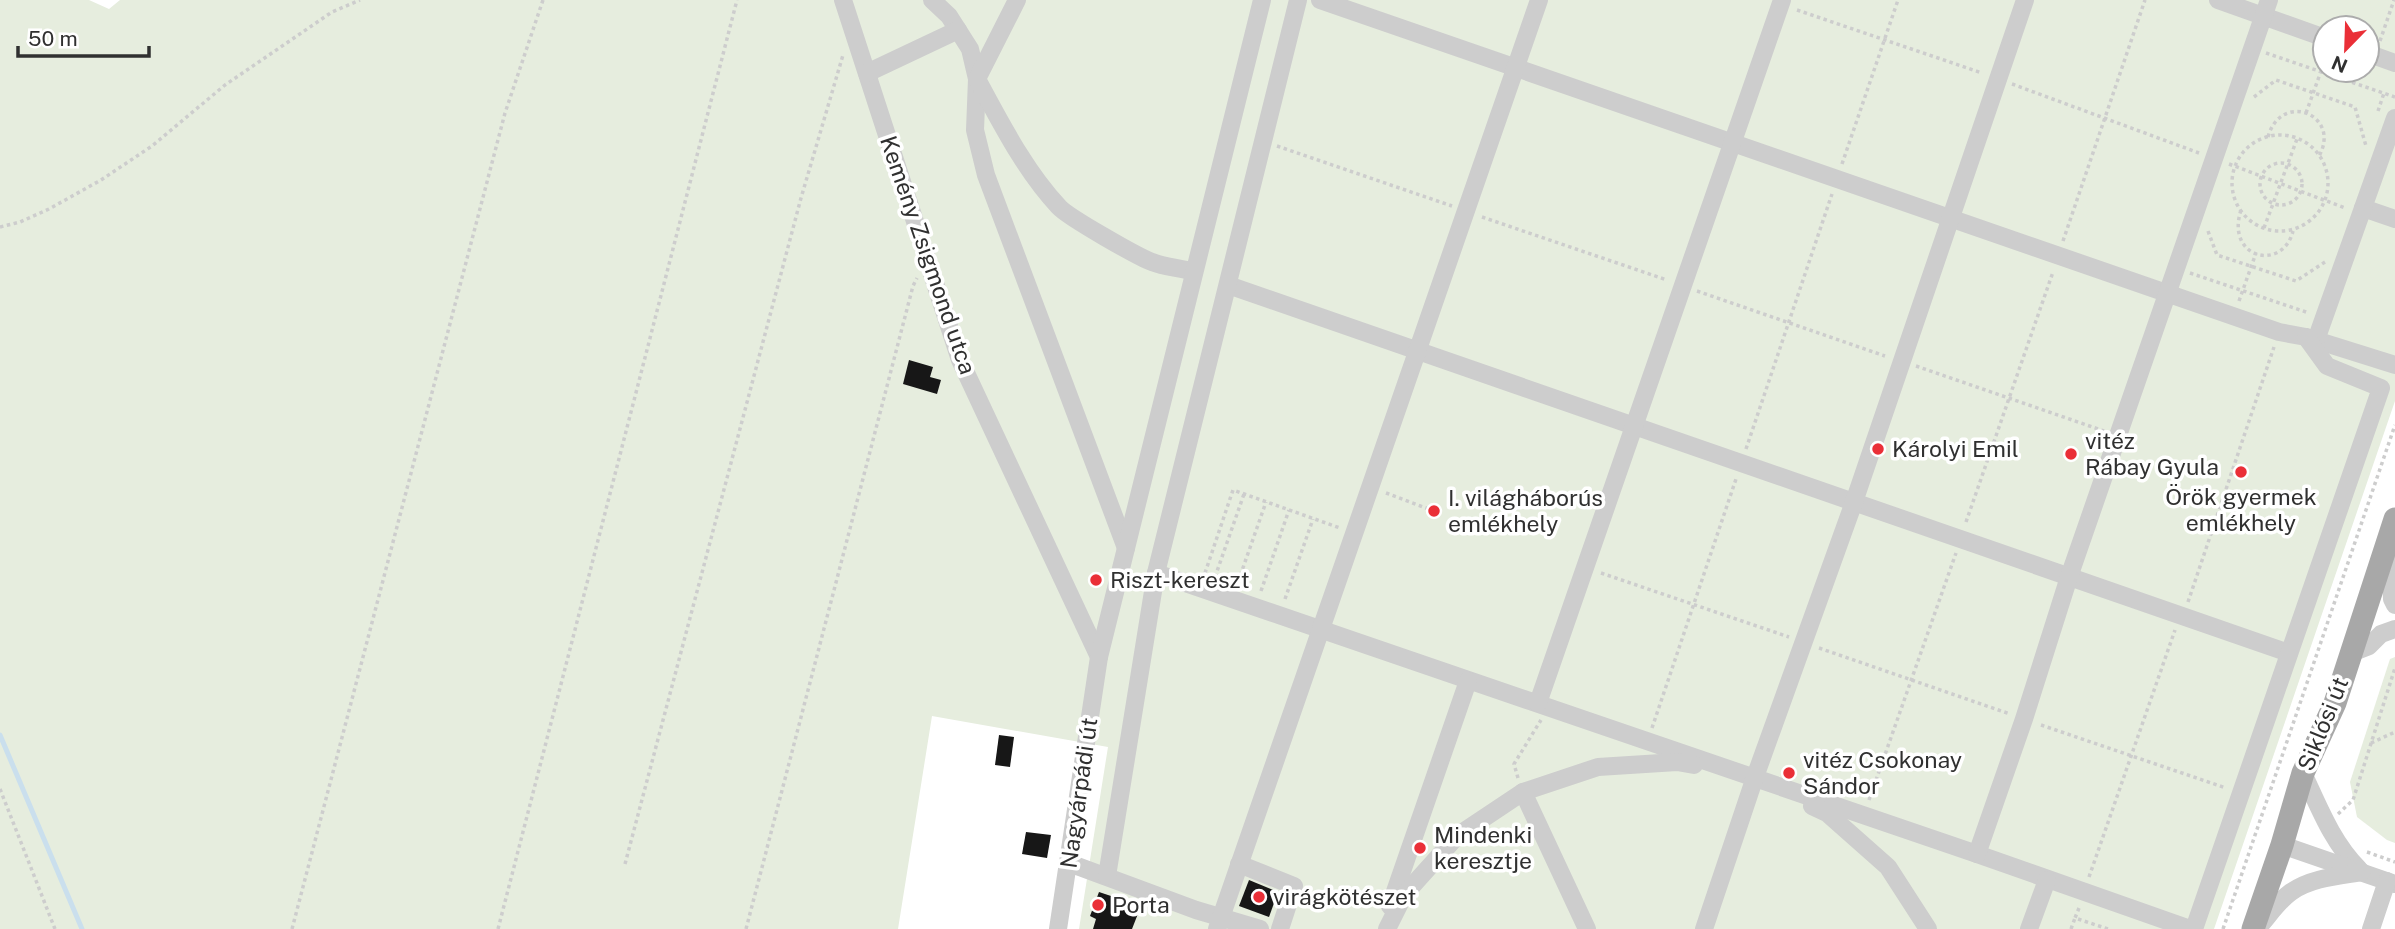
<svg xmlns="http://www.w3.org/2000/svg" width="2395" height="929" viewBox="0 0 2395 929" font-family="'Public Sans',sans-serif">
  <rect width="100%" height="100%" fill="#fff"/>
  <g fill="#e6edde" fill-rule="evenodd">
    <path d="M 0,0 L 89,0 L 109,9 L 120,0 L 2395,0 L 2395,401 L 2214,929 L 1079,929 L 1108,747 L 932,716 L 898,929 L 0,929 ZM 2325,28 L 2367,28 L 2367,70 L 2325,70 Z"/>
    <polygon points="2395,657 2395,843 2387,840 2357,817 2350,782 2390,659"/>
  </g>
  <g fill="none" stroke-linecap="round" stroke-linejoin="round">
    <polyline stroke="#cadfed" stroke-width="5" points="0,735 82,929"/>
  </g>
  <g fill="#171717">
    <polygon points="909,360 933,367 930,377 941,380 937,394 903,384"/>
    <polygon points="999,735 1014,737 1010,767 995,765"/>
    <polygon points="1026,832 1051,835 1047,858 1022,854"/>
    <polygon points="1249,880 1278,892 1269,917 1239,906"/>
    <polygon points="1099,892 1141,906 1132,929 1093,929 1096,919 1090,916"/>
  </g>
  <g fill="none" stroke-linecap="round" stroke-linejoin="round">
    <g stroke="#cdcdcd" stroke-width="3.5" stroke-dasharray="3.5 3.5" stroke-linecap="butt">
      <polyline points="1797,10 1982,73"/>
      <polyline points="2380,41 2394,0"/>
      <polyline points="2266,53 2395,97"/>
      <polyline points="2012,84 2199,153"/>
      <polyline points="2254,97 2276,80 2355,107 2366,146"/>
      <polyline points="2378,111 2384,93"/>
      <polyline points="2306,113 2325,60"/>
      <circle cx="2280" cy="183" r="48"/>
      <path d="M 2268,137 C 2281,90 2342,115 2319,156"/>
      <polyline points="1277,146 1452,206"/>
      <circle cx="2281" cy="184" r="21"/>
      <polyline points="1842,164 1898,0"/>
      <polyline points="2229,164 2345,208"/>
      <path d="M 2241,210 C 2225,259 2283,272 2293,231"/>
      <polyline points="1482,217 1667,280"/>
      <polyline points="0,227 20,222 49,209 101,180 152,146 225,85 332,12 360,0"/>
      <polyline points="2264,228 2297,139"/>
      <polyline points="2208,231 2217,255 2296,281 2325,262"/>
      <polyline points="2063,241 2145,0"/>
      <polyline points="2190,273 2309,313"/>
      <polyline points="1697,291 1885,356"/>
      <polyline points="2239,301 2256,253"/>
      <polyline points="1916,366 2104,431"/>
      <polyline points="1746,449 1832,194"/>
      <polyline points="1386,493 1434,511"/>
      <polyline points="1966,522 2053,272"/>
      <polyline points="1205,573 1233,490 1340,528"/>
      <polyline points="1601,573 1789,637"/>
      <polyline points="1215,577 1244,494"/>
      <polyline points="1238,582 1266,502"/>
      <polyline points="1261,591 1289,510"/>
      <polyline points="1285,599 1313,519"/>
      <polyline points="2188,602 2274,347"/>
      <polyline points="1819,648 2010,714"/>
      <polyline points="2041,725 2226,788"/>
      <polyline points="1652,728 1736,479"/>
      <polyline points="2371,743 2395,732"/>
      <polyline points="1518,778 1514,764 1541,720"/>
      <polyline points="0,789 55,929"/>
      <polyline points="1869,800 1956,553"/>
      <polyline points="2338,814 2353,800 2395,668"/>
      <polyline points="2367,852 2395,862"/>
      <polyline points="625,864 801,198 843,55"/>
      <polyline points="2089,877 2175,630"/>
      <polyline points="2079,908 2075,918 2108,929"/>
      <polyline points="292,929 505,113 543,0"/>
      <polyline points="498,929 737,0"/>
      <polyline points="746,929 913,286 917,278"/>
      <polyline points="2071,929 2075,918"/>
      <polyline points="2223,929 2395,425"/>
    </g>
    <g stroke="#cdcdcd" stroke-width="18">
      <polyline points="843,0 960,360 1099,657"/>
      <polyline points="932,0 949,16 970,49 977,79 975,130 986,175 1126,548"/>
      <path d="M 1017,0 L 977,79 C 1001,123 1025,171 1059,207 C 1068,217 1138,257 1152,262 C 1165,267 1181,268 1194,272"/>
      <polyline points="1320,0 2279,332 2306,337 2395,365"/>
      <polyline points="2218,0 2325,38"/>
      <polyline points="2367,53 2395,63"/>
      <polyline points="867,73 958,30"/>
      <polyline points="2363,208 2395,219"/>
      <polyline points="1228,285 2289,653"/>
      <polyline points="2316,340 2395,118"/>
      <polyline points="2390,550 2392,599 2395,605"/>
      <polyline points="1156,573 1977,854 2190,929"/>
      <polyline points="2351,653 2369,646 2381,634 2395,629"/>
      <polyline points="1538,703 1782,0"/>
      <path d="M 2303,773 C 2319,807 2332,842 2359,869"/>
      <polyline points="1523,792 1587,929"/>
      <polyline points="1812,806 1827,813 1888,867 1928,929"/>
      <polyline points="2282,845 2395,884"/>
      <polyline points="1977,854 2024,719 2069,577 2269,0"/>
      <polyline points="1069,863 1196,910 1260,929"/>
      <polyline points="1239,864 1294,886 1280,929"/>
      <polyline points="1107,876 1156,573 1298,0"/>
      <polyline points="1390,906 1468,681"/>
      <polyline points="1058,929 1099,657 1262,0"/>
      <polyline points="1217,929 1539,0"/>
      <polyline points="1387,929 1404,895 1457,836 1523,792 1598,767 1677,762 1694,765"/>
      <polyline points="1704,929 1755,777 1854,502 2025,0"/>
      <polyline points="2029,929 2047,880"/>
      <polyline points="2194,929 2381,388 2327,366 2306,337"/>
      <path d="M 2257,929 C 2268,917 2278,901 2291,892 C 2311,878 2338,876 2362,872"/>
      <polyline points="2371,929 2387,881"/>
    </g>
    <polyline stroke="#a8a8a8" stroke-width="23" points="2253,929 2282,845 2303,773 2335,703 2395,519"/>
  </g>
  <g fill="#ea2f37" stroke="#fff" stroke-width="2.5">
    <circle cx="1878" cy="449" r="7"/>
    <circle cx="2071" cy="454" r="7"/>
    <circle cx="2241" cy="472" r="7"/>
    <circle cx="1434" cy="511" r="7"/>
    <circle cx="1096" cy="580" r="7"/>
    <circle cx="1789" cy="773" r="7"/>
    <circle cx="1420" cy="848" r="7"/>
    <circle cx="1259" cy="897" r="7"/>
    <circle cx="1098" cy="905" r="7"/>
  </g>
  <g text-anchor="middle" stroke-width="7" stroke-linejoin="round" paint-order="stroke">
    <g font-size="23" fill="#303030" stroke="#fff">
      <text transform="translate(928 255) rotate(71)" y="8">Kemény Zsigmond utca</text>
      <text transform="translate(2323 724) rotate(-68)" y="8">Siklósi út</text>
      <text transform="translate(1079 793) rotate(-82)" y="8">Nagyárpádi út</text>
    </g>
    <g font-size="23" fill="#303030" stroke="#fff" text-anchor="start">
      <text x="2085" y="449">vitéz<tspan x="2085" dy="26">Rábay Gyula</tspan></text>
      <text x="1892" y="457">Károlyi Emil</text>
      <text x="2241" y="505" text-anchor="middle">Örök gyermek<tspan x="2241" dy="26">emlékhely</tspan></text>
      <text x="1448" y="506">I. világháborús<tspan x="1448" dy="26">emlékhely</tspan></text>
      <text x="1110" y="588">Riszt-kereszt</text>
      <text x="1803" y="768">vitéz Csokonay<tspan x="1803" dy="26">Sándor</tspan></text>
      <text x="1434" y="843">Mindenki<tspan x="1434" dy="26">keresztje</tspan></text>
      <text x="1273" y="905">virágkötészet</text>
      <text x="1112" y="913">Porta</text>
    </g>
  </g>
  <g transform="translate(2346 49) rotate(203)"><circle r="33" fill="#ffffff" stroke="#acacac" stroke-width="2"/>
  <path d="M0-5L12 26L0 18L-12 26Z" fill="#ea2f37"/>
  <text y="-10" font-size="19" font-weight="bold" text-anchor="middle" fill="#303030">N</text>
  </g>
  <path d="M18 46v10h131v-10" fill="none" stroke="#303030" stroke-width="3.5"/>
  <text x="28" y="46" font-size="21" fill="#303030" stroke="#ffffff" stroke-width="5" paint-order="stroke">50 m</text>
</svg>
